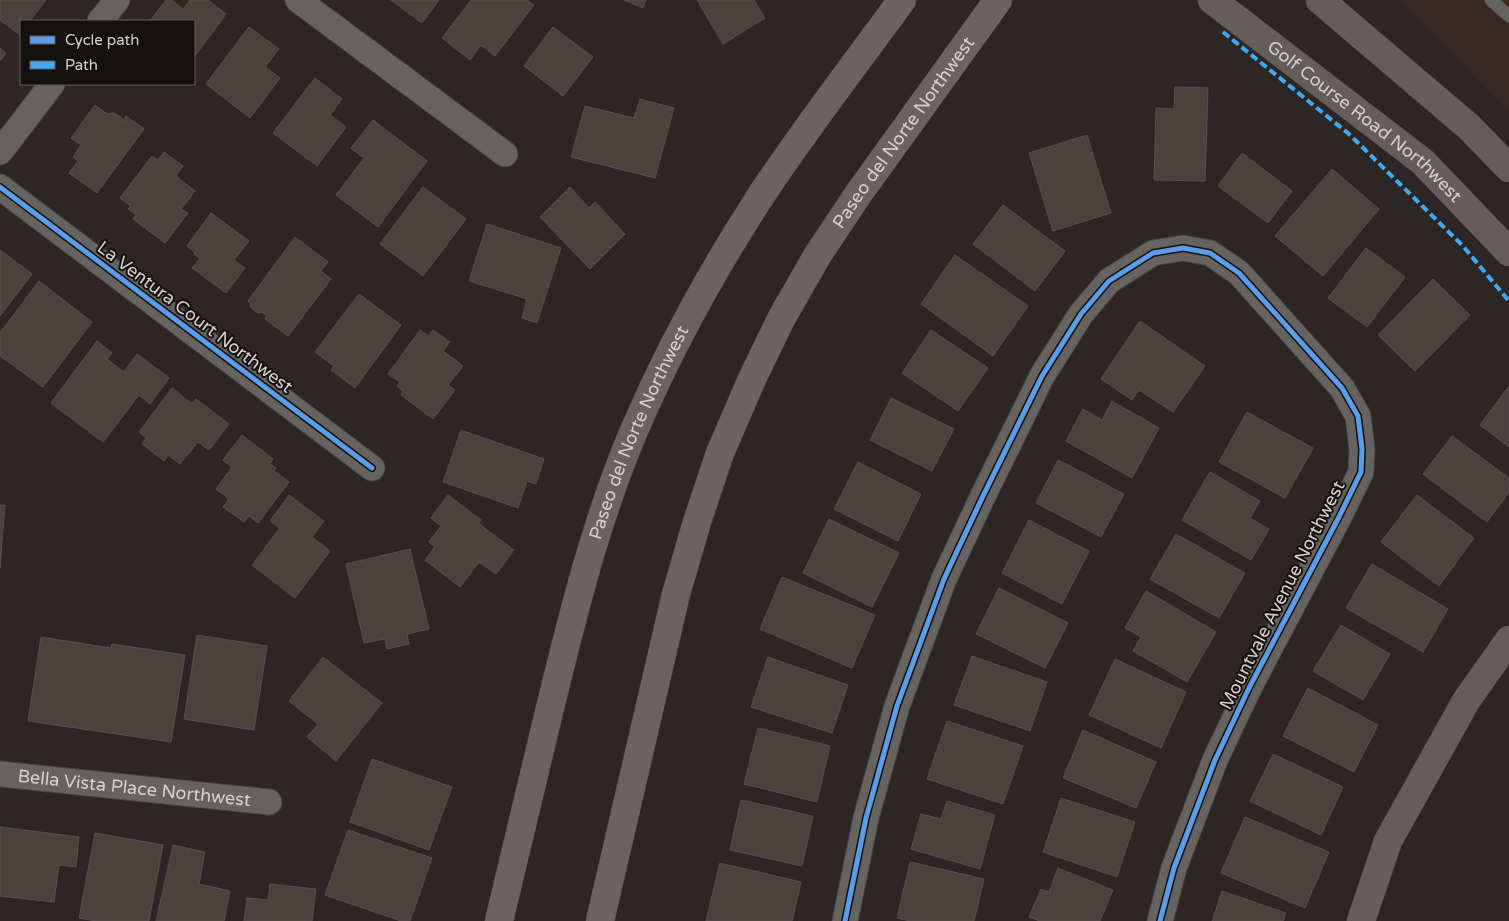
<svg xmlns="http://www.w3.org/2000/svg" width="1509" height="921" viewBox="0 0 1509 921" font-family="'Varela Round',sans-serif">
  <rect width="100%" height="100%" fill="#2c2724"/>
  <polygon fill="#382a22" points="1400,0 1509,0 1509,111"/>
  <g fill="#4c413b" stroke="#55504e">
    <polygon points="0,0 46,0 30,21 21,21 21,33 20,35 0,20"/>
    <polygon points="166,0 171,0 183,9 190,0 208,0 226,14 194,57 194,21 150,21"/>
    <polygon points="391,0 439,0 422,23"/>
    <polygon points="471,0 527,0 534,5 495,56 481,45 470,60 442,38"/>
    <polygon points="624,0 646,0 643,8"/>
    <polygon points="697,0 754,0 765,18 723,44"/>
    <polygon points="249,27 279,49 265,67 280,78 250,118 206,84"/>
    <polygon points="553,27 593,57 563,96 524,66"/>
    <polygon points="0,48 6,53 0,61"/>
    <polygon points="315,78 342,99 330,115 346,127 317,166 273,133"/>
    <polygon points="1175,87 1208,88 1205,181 1154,180 1156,108 1174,109"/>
    <polygon points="640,99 674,108 655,178 571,157 585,106 634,118"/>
    <polygon points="95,105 107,114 114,113 122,118 123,122 126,116 144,129 97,193 69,173 78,161 73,157 81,145 71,138"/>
    <polygon points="373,120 427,161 378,227 336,195 364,158 351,148"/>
    <polygon points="1087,135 1111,213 1053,231 1029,153"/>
    <polygon points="164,152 183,166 176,176 195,191 181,209 188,213 165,243 133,219 136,215 128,209 131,206 120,198 152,156 158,160"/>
    <polygon points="1242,153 1292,191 1268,223 1218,186"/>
    <polygon points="1332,169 1379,209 1323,276 1275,236"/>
    <polygon points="423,187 466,219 423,276 380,244"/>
    <polygon points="570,187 589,208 595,202 625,234 590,269 540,217"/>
    <polygon points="1003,205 1065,251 1035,291 973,244"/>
    <polygon points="211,213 249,241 234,260 245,268 226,293 192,268 200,259 194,254 195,253 187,246"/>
    <polygon points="487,224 561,248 537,323 522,318 527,299 469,281"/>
    <polygon points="295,237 328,262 321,271 331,279 288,336 265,319 267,316 262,312 258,313 250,307 251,304 248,301"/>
    <polygon points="1366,248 1405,277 1367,327 1328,298"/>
    <polygon points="0,250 32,274 0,316"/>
    <polygon points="955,255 1028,306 993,356 921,304"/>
    <polygon points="1433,279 1470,315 1415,371 1378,335"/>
    <polygon points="39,281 92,322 43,387 0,356 0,333"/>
    <polygon points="359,294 401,325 355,388 331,370 334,366 315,352"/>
    <polygon points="1140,321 1205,366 1173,412 1139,390 1132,400 1101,379"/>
    <polygon points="420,330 428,336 433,330 450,342 443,351 463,366 448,385 455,390 433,419 401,395 403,391 397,386 400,382 388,374"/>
    <polygon points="931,330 988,368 958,411 902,373"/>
    <polygon points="97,341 112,353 107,359 124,372 137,354 169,378 150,404 139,395 103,442 51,403"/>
    <polygon points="1509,386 1509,447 1480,425"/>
    <polygon points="172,388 192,404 196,399 229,424 209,450 198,442 180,464 168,455 164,461 142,444 146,438 139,432"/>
    <polygon points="891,398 954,429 932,471 870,440"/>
    <polygon points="1112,401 1159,428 1132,478 1066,441 1083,409 1102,420"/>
    <polygon points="1247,412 1313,448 1285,498 1219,462"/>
    <polygon points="461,430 544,459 536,484 527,481 518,508 443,482"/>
    <polygon points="242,435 273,459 270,464 276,468 274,471 289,482 258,523 249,516 244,522 223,507 229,499 216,489 232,467 223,460"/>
    <polygon points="1452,436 1509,478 1509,492 1487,522 1423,474"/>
    <polygon points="1058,460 1124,494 1101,537 1036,503"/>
    <polygon points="858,462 921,494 898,541 834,509"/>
    <polygon points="1210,472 1260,501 1250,518 1269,529 1251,560 1182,520"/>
    <polygon points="289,495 324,521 312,537 330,551 295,598 252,565 280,528 270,521"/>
    <polygon points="448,495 481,520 478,523 514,550 496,574 479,562 460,587 425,560 435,547 429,542 441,526 431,518"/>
    <polygon points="1417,495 1474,538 1439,586 1381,542"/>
    <polygon points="0,505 5,505 0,568"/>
    <polygon points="829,519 899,553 872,607 803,573"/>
    <polygon points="1029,520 1089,551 1062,604 1002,573"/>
    <polygon points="1176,534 1245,573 1219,618 1150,579"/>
    <polygon points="410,549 429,629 407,634 409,644 387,649 385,639 364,643 346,564"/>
    <polygon points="1372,564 1448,609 1423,652 1346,608"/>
    <polygon points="782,577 875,615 852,668 760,629"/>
    <polygon points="999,588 1068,623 1045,668 976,634"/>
    <polygon points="1146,591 1216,632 1187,682 1133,651 1141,637 1125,628"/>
    <polygon points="1341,625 1390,654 1363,700 1313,671"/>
    <polygon points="197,635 267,646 254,730 184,719"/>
    <polygon points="41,637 111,648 112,644 185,655 171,742 28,721"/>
    <polygon points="972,656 1047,682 1030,731 954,705"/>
    <polygon points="323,657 382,703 336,761 307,737 318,724 289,701"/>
    <polygon points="768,657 848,685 832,733 751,707"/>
    <polygon points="1115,659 1186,692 1161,748 1089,715"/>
    <polygon points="1308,688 1378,725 1354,772 1283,736"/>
    <polygon points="947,721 1023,746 1003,804 927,779"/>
    <polygon points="758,728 830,746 817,802 744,784"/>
    <polygon points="1083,730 1156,762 1136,808 1063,778"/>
    <polygon points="1273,754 1343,787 1321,835 1250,801"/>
    <polygon points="372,759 452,787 429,850 350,822"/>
    <polygon points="1061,798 1135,822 1117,877 1043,852"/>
    <polygon points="741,800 813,816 802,866 730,850"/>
    <polygon points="947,801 995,815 980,869 911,849 921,814 941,819"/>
    <polygon points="1245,817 1329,852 1305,908 1221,873"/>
    <polygon points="0,827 79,837 76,867 59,865 54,902 0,896"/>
    <polygon points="348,830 432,858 410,921 401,921 325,895"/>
    <polygon points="95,833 163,845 149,921 96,921 79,918"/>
    <polygon points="173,845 205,852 199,884 230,891 224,921 156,921"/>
    <polygon points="910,862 984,879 974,921 910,921 897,918"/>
    <polygon points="720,863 801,882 792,921 706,921"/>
    <polygon points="1058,868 1113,890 1100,921 1040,921 1029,917 1041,889 1049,892"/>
    <polygon points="270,884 316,889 312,921 244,921 247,898 268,900"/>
    <polygon points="1222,891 1286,913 1283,921 1212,921"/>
  </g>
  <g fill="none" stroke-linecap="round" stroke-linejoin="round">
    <defs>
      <polyline id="lane" points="1491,0 1509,16"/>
      <g id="street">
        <polyline points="298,0 505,154"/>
        <polyline points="100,21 117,0"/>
        <polyline points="0,152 52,84"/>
        <polyline points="0,187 372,468"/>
        <path id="s1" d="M 0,774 L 269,802"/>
        <polyline points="845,921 866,818 897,706 944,579 983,496 1042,376 1081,314 1109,281 1153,253 1183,248 1210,253 1239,273 1342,388 1358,416 1362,449 1361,472 1339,517 1249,688 1215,760 1174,868 1160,921"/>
      </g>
      <g id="secondary">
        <path id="s2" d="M 1212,0 L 1423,162 L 1509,252"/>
        <polyline points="1320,0 1469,127 1509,168"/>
        <polyline points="1361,921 1388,841 1466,701 1509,640"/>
      </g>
      <g id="primary">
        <path id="s3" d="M 499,921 C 516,851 532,782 549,712 C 572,618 595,523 633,433 C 669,349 714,267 764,191 C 808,125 856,63 902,0"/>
        <path id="s4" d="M 600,921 L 676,594 L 697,522 L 720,453 L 752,379 L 781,319 L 817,256 L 859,193 L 998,0"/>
      </g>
    </defs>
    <use href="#lane" stroke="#474240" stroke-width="14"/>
    <use href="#street" stroke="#474240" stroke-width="27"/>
    <use href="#secondary" stroke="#474240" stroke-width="29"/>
    <use href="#primary" stroke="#474240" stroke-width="29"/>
    <use href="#lane" stroke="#656260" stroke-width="12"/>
    <use href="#street" stroke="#656260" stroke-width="25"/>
    <use href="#secondary" stroke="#645e5b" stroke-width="28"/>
    <use href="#primary" stroke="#6c6360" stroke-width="28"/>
    <polyline stroke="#3fa9f5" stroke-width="4" stroke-dasharray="8 4" stroke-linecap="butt" points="1223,32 1349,134 1462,245 1509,301"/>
    <defs>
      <g id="cycleway">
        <polyline points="0,187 372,468"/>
        <polyline points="845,921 866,818 897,706 944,579 983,496 1042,376 1081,314 1109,281 1153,253 1183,248 1210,253 1239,273 1342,388 1358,416 1362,449 1361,472 1339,517 1249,688 1215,760 1174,868 1160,921"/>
      </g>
    </defs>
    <use href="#cycleway" stroke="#14100e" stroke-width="8"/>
    <use href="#cycleway" stroke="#5a9eea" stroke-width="5"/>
  </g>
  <g text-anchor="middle" stroke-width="4" stroke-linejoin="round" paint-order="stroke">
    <g font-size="18" fill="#d7d0cd" stroke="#14100e">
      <text dy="6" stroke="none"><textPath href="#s2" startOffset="195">Golf Course Road Northwest</textPath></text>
      <text dy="6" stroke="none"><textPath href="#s4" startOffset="854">Paseo del Norte Northwest</textPath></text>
      <text transform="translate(195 317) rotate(37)" y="6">La Ventura Court Northwest</text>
      <text dy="6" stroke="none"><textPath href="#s3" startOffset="509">Paseo del Norte Northwest</textPath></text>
      <text transform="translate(1282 595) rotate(-63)" y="6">Mountvale Avenue Northwest</text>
      <text dy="6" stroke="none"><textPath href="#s1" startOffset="135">Bella Vista Place Northwest</textPath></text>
    </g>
  </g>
  <rect x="20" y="20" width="175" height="65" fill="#14100e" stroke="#625d5a"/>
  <rect x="30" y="36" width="25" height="8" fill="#5a9eea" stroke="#625d5a"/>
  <text x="65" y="45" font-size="15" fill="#d7d0cd">Cycle path</text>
  <rect x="30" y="61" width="25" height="8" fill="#3fa9f5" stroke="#625d5a"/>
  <text x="65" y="70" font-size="15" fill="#d7d0cd">Path</text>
</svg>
